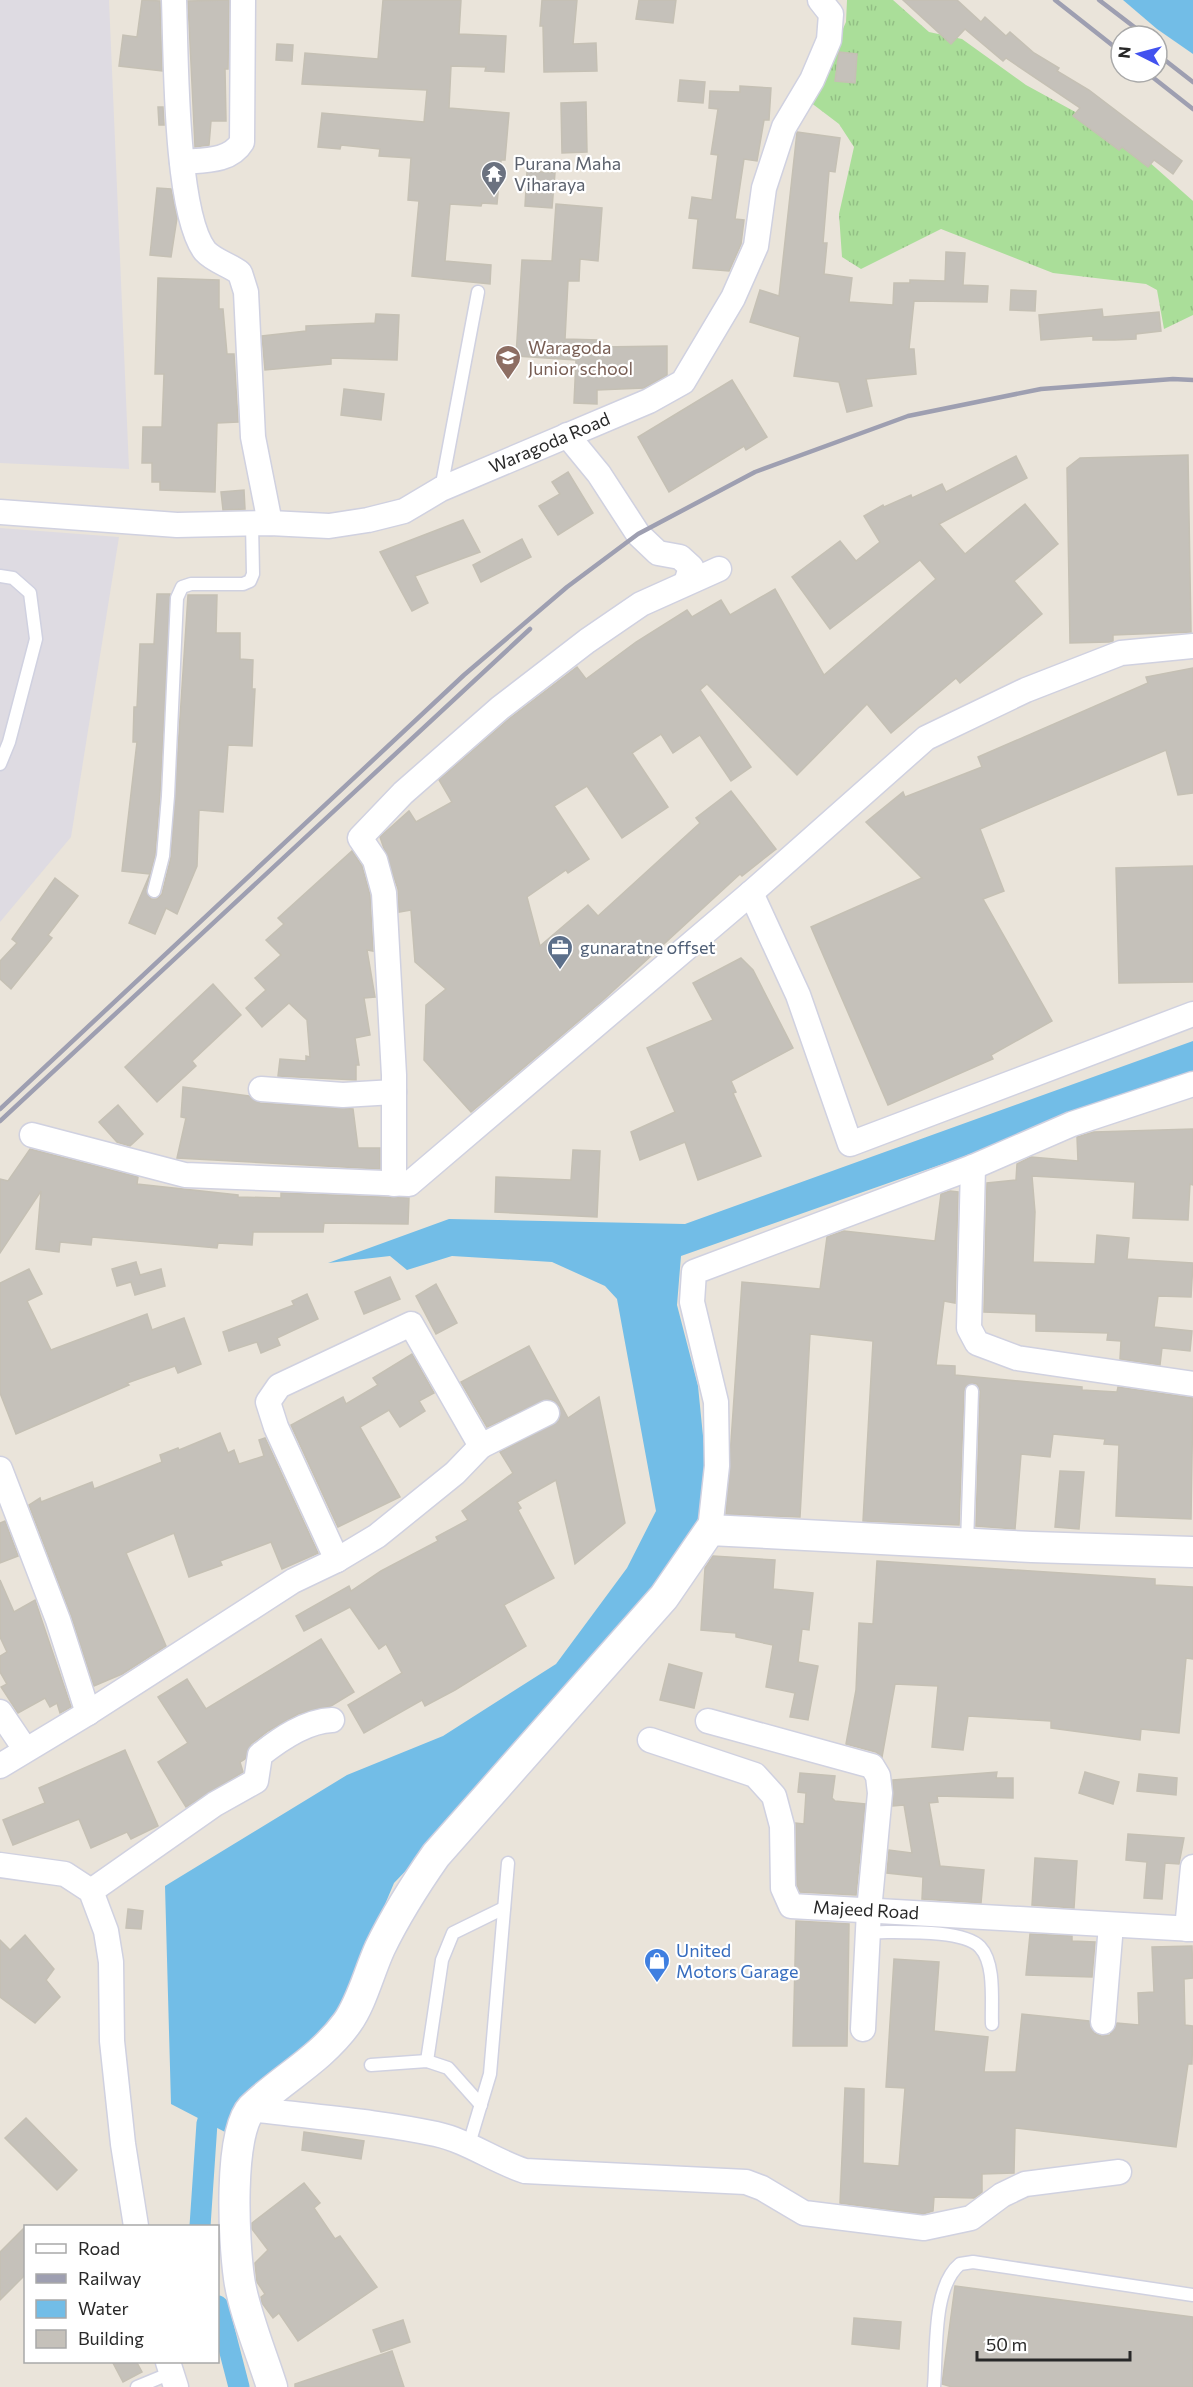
<svg xmlns="http://www.w3.org/2000/svg" width="1193" height="2387" viewBox="0 0 1193 2387" font-family="Commissioner,sans-serif">
  <defs>
    <pattern id="grass-tufts" width="24" height="20" patternUnits="userSpaceOnUse" patternTransform="scale(1.5)"><rect width="24" height="20" fill="#aade99"/><path d="M3 7l-1-3M5 7V3M7 7l1-3M15 17l-1-3M17 17v-4M19 17l1-3" fill="none" stroke="#92be84"/></pattern>
  </defs>
  <rect width="100%" height="100%" fill="#eae4da"/>
  <g fill="#dedbe2">
    <polygon points="0,0 109,0 129,469 0,463"/>
    <polygon points="0,528 119,537 71,837 0,922"/>
  </g>
  <polygon fill="url(#grass-tufts)" points="847,0 893,0 929,32 962,39 1026,85 1121,137 1193,201 1193,315 1164,329 1157,290 1146,284 1053,273 941,229 861,269 842,257 839,214 854,147 839,124 810,102 846,22"/>
  <g fill="#72bde7">
    <polygon points="1123,0 1193,0 1193,54 1157,29"/>
    <polygon points="1193,1041 1193,1076 681,1256 677,1305 698,1386 705,1456 699,1531 578,1691 394,1883 343,2004 306,2055 240,2098 225,2132 171,2104 165,1886 347,1775 443,1736 556,1664 627,1568 656,1511 617,1299 605,1286 552,1262 452,1256 407,1270 390,1256 328,1263 449,1219 685,1224"/>
  </g>
  <g fill="none" stroke-linecap="round" stroke-linejoin="round">
    <g stroke="#72bde7" stroke-width="21">
      <polyline points="200,2226 207,2123"/>
      <polyline points="218,2306 239,2387"/>
    </g>
  </g>
  <g fill="#c5c1ba" stroke="#c5c0b4" stroke-width="1.5">
    <polygon points="142,0 160,1 162,71 119,66 123,35 137,37"/>
    <polygon points="229,0 228,69 225,69 226,121 211,121 209,145 195,147 188,1"/>
    <polygon points="383,0 461,0 459,34 506,36 504,72 485,71 486,67 451,66 449,108 509,113 505,160 501,160 497,204 482,203 481,206 450,204 445,261 491,265 490,284 412,276 419,201 408,200 411,158 379,156 380,149 341,145 340,149 318,147 322,113 424,122 427,90 302,84 305,53 378,59"/>
    <polygon points="542,0 577,0 573,44 596,43 597,71 544,72 543,26 540,26"/>
    <polygon points="639,0 676,0 673,23 636,19"/>
    <polygon points="903,0 957,0 981,22 985,17 1006,36 1010,32 1034,53 1059,68 1057,71 1089,90 1182,161 1173,174 1154,160 1148,167 1122,147 1119,150 1073,116 1080,108 1006,58 1003,61 965,29 951,44"/>
    <polygon points="277,44 293,45 292,61 276,60"/>
    <polygon points="839,52 857,54 855,83 835,81"/>
    <polygon points="680,80 705,82 703,103 678,101"/>
    <polygon points="740,86 771,88 769,120 764,120 757,161 744,159 735,219 744,220 741,244 729,271 693,268 698,219 689,218 692,197 712,200 718,155 711,154 718,109 709,108 710,91 740,92"/>
    <polygon points="586,102 587,152 562,153 561,103"/>
    <polygon points="158,107 163,107 164,125 159,125"/>
    <polygon points="797,132 840,138 835,172 829,171 823,243 827,243 824,274 852,278 849,302 893,305 894,283 910,283 910,280 945,281 946,252 965,253 963,285 988,286 987,302 914,301 909,349 914,349 916,374 866,379 872,406 847,412 839,382 794,376 800,337 750,322 760,290 779,296"/>
    <polygon points="527,171 555,173 552,208 525,206"/>
    <polygon points="157,188 171,189 177,218 171,257 150,255"/>
    <polygon points="556,204 602,208 598,261 580,259 579,281 568,281 565,339 599,340 599,347 667,346 667,375 644,388 597,390 597,404 574,403 576,360 516,356 522,260 552,261"/>
    <polygon points="158,278 219,280 219,309 223,309 227,354 234,354 238,422 217,423 215,492 160,490 160,482 152,482 152,463 142,463 143,427 162,427 164,374 155,374"/>
    <polygon points="1011,290 1036,291 1035,311 1010,310"/>
    <polygon points="1102,309 1103,317 1159,312 1161,331 1136,334 1136,339 1115,340 1093,340 1093,336 1041,340 1039,315"/>
    <polygon points="376,314 399,315 397,360 331,358 331,364 265,370 262,336 306,331 306,326 375,323"/>
    <polygon points="732,380 767,437 746,450 744,446 669,492 638,437"/>
    <polygon points="344,389 384,394 381,420 341,415"/>
    <polygon points="1188,455 1191,632 1113,635 1113,641 1109,642 1070,643 1067,468 1080,458"/>
    <polygon points="1016,456 1027,478 939,524 965,554 1025,504 1058,544 1014,581 1042,614 960,683 956,678 891,733 867,704 797,775 707,684 700,690 751,767 731,781 700,735 673,753 661,734 632,753 668,807 622,838 587,786 554,806 589,859 568,873 566,870 527,897 540,946 588,905 598,916 700,823 696,818 731,791 776,849 742,876 740,874 602,1001 471,1112 424,1060 426,1005 446,989 415,962 411,910 399,912 398,889 380,837 409,811 416,822 452,802 439,780 509,719 577,667 586,679 636,642 687,610 692,617 721,600 730,615 775,589 824,675 936,579 920,560 830,629 792,577 840,541 856,561 880,542 864,516 883,505 884,507 911,495 912,498 942,484 946,492"/>
    <polygon points="568,472 593,513 558,535 539,506 560,494 552,482"/>
    <polygon points="244,490 245,509 223,510 221,492"/>
    <polygon points="463,520 480,552 415,576 428,603 412,611 380,552"/>
    <polygon points="522,539 531,557 481,582 473,565"/>
    <polygon points="157,594 170,594 160,795 155,855 146,890 151,899 157,899 162,894 171,857 188,595 217,595 216,633 240,633 240,659 253,660 252,689 255,689 252,746 228,745 223,812 199,810 197,866 177,914 166,908 155,934 129,923 150,874 122,871 137,742 133,742 134,707 137,707 140,644 154,644"/>
    <polygon points="1193,668 1193,793 1178,795 1166,750 980,829 1004,891 983,899 1052,1021 991,1055 993,1059 888,1105 811,927 922,878 866,822 903,792 905,797 982,767 978,757 1148,683 1146,677"/>
    <polygon points="352,851 362,866 370,895 373,951 367,950 375,997 364,998 370,1035 355,1038 359,1065 356,1065 356,1080 278,1076 280,1059 306,1061 306,1056 310,1057 307,1020 289,1003 262,1027 246,1008 266,990 255,978 281,955 266,940 284,924 278,918"/>
    <polygon points="1193,866 1193,982 1119,983 1116,868"/>
    <polygon points="55,878 78,896 48,935 52,938 11,989 0,979 0,961 17,943 12,939"/>
    <polygon points="741,958 753,970 793,1048 731,1081 736,1092 733,1093 761,1156 698,1180 685,1142 640,1160 631,1132 675,1112 647,1048 713,1020 693,983"/>
    <polygon points="213,984 241,1015 192,1061 196,1066 157,1102 125,1067"/>
    <polygon points="183,1087 249,1096 260,1103 353,1109 358,1148 380,1148 380,1169 177,1158 186,1118 181,1117"/>
    <polygon points="118,1105 143,1134 130,1146 117,1142 99,1122"/>
    <polygon points="1193,1129 1193,1185 1190,1184 1188,1220 1133,1218 1135,1182 1032,1176 1035,1212 1033,1262 1095,1264 1097,1235 1129,1238 1127,1259 1193,1263 1191,1297 1158,1296 1154,1327 1192,1331 1190,1351 1162,1348 1160,1365 1120,1359 1121,1341 1107,1340 1108,1333 1036,1331 1036,1314 984,1312 987,1183 1016,1180 1017,1164 1031,1157 1078,1161 1077,1137 1094,1132"/>
    <polygon points="30,1149 138,1177 137,1184 238,1195 238,1197 281,1198 281,1193 409,1198 408,1224 324,1223 323,1232 253,1232 252,1245 218,1243 217,1248 92,1237 91,1245 60,1242 59,1252 36,1249 41,1191 0,1253 0,1179 8,1181"/>
    <polygon points="573,1150 600,1151 597,1217 495,1212 496,1177 571,1180"/>
    <polygon points="950,1191 958,1192 955,1303 944,1301 936,1365 955,1366 955,1375 1082,1387 1082,1390 1117,1392 1118,1387 1193,1398 1191,1519 1116,1516 1119,1445 1104,1444 1105,1439 1053,1434 1050,1457 1021,1454 1015,1529 976,1526 980,1391 977,1384 972,1383 964,1391 959,1525 863,1521 873,1341 810,1334 800,1517 726,1514 742,1282 820,1289 827,1237 844,1231 935,1241 941,1194"/>
    <polygon points="136,1262 140,1275 161,1269 165,1286 135,1295 131,1282 117,1286 112,1269"/>
    <polygon points="29,1269 42,1294 27,1301 51,1350 147,1314 152,1330 184,1318 201,1364 178,1373 175,1366 127,1383 129,1385 16,1434 0,1393 0,1283"/>
    <polygon points="390,1277 400,1299 364,1314 355,1292"/>
    <polygon points="436,1284 457,1323 436,1334 416,1296"/>
    <polygon points="307,1294 318,1319 277,1338 280,1345 261,1353 257,1342 229,1351 223,1332 294,1305 292,1301"/>
    <polygon points="529,1346 568,1418 599,1397 625,1523 575,1564 556,1480 517,1502 521,1508 518,1510 554,1578 504,1605 526,1646 455,1690 425,1706 422,1700 364,1733 348,1705 402,1673 386,1644 379,1649 350,1607 304,1631 296,1616 349,1586 351,1591 381,1571 438,1541 436,1537 468,1520 462,1511 513,1473 500,1452 559,1421 560,1407 554,1401 547,1399 487,1427 461,1382"/>
    <polygon points="412,1354 434,1393 419,1401 425,1411 400,1427 389,1410 360,1427 400,1497 338,1527 291,1425 343,1397 346,1404 378,1385 373,1378"/>
    <polygon points="220,1433 228,1453 234,1450 239,1464 264,1456 259,1440 265,1438 318,1553 282,1569 271,1542 220,1561 222,1565 189,1577 174,1533 126,1553 166,1646 122,1674 94,1686 71,1615 29,1505 40,1498 41,1502 92,1482 94,1489 162,1462 160,1455 178,1448 179,1450"/>
    <polygon points="1060,1471 1084,1472 1079,1529 1055,1527"/>
    <polygon points="5,1521 18,1556 0,1563 0,1523"/>
    <polygon points="713,1556 775,1560 773,1589 813,1593 809,1630 802,1629 798,1662 818,1666 808,1720 790,1717 795,1693 766,1687 773,1645 736,1637 736,1633 701,1630 705,1568"/>
    <polygon points="877,1561 1155,1579 1155,1585 1193,1587 1193,1659 1186,1658 1179,1733 1141,1729 1140,1740 1051,1728 1051,1721 968,1716 963,1750 932,1747 938,1686 895,1684 882,1757 876,1752 846,1744 856,1690 859,1623 873,1624"/>
    <polygon points="0,1580 14,1612 35,1600 71,1707 60,1713 57,1703 50,1707 45,1698 18,1713 1,1687 7,1684 0,1672 0,1656 7,1652 0,1637"/>
    <polygon points="321,1639 354,1692 331,1706 298,1714 268,1731 251,1744 245,1759 240,1762 243,1772 186,1807 158,1762 188,1743 158,1697 187,1679 206,1709"/>
    <polygon points="669,1664 702,1673 694,1708 660,1700"/>
    <polygon points="125,1750 158,1826 131,1839 127,1832 91,1848 79,1819 13,1845 3,1820 45,1803 39,1788"/>
    <polygon points="997,1772 996,1778 1013,1778 1013,1798 937,1796 938,1802 929,1803 940,1866 984,1870 981,1903 922,1899 923,1877 887,1873 889,1850 912,1853 904,1805 893,1806 893,1780"/>
    <polygon points="1085,1772 1119,1782 1113,1804 1079,1793"/>
    <polygon points="800,1773 835,1776 832,1798 835,1801 865,1804 856,1895 800,1892 797,1885 796,1823 804,1824 806,1793 798,1792"/>
    <polygon points="1139,1774 1177,1778 1176,1795 1137,1791"/>
    <polygon points="1128,1834 1184,1838 1179,1864 1165,1863 1162,1899 1144,1898 1147,1862 1126,1860"/>
    <polygon points="1035,1858 1077,1861 1074,1908 1032,1905"/>
    <polygon points="128,1909 143,1911 141,1929 126,1928"/>
    <polygon points="796,1921 849,1924 847,2046 793,2046"/>
    <polygon points="1030,1934 1072,1936 1072,1941 1095,1942 1092,1977 1026,1975"/>
    <polygon points="25,1935 54,1969 46,1980 60,1997 35,2023 0,1997 0,1940 10,1950"/>
    <polygon points="1192,1946 1193,1978 1184,1979 1185,2025 1193,2026 1192,2064 1188,2064 1176,2147 1015,2128 1014,2173 982,2174 982,2192 974,2198 934,2197 933,2211 923,2214 840,2203 845,2088 864,2089 863,2163 899,2166 905,2088 886,2087 894,1959 939,1962 934,2031 988,2037 984,2072 1016,2072 1022,2014 1089,2021 1094,2033 1101,2036 1110,2035 1117,2023 1139,2025 1138,1993 1154,1992 1152,1947"/>
    <polygon points="26,2118 77,2170 57,2190 5,2138"/>
    <polygon points="304,2132 364,2141 361,2159 302,2150"/>
    <polygon points="304,2183 320,2203 314,2208 335,2239 340,2236 377,2287 298,2341 279,2313 273,2318 262,2303 261,2297 265,2294 257,2282 255,2263 268,2250 252,2229 252,2223"/>
    <polygon points="26,2226 26,2274 0,2300 0,2252"/>
    <polygon points="955,2286 1193,2317 1193,2387 952,2387 942,2384"/>
    <polygon points="854,2318 901,2322 899,2349 852,2344"/>
    <polygon points="403,2320 410,2342 381,2352 373,2330"/>
    <polygon points="392,2351 404,2387 295,2387 295,2384"/>
    <polygon points="112,2361 136,2361 142,2372 123,2382"/>
  </g>
  <g fill="none" stroke-linecap="round" stroke-linejoin="round">
    <defs>
      <g id="service">
        <polyline points="441,489 478,292"/>
        <polyline points="0,576 13,578 30,593 36,639 9,742 0,764"/>
        <polyline points="154,891 163,856 168,796 177,598 182,587 191,584 243,584 250,581 253,574 252,523"/>
        <polyline points="967,1544 972,1391"/>
        <path d="M 868,1932 C 894,1933 962,1928 980,1947 C 996,1964 991,2003 992,2024"/>
        <polyline points="427,2061 442,1960 453,1933 504,1908"/>
        <polyline points="371,2065 427,2061 448,2068 481,2105"/>
        <polyline points="469,2144 490,2074 508,1863"/>
        <polyline points="137,2387 171,2373"/>
        <path d="M 934,2387 C 937,2352 932,2287 960,2264 L 973,2262 L 1193,2295"/>
      </g>
      <g id="minor">
        <path d="M 174,0 C 176,54 175,212 205,251 C 214,261 230,265 240,273 L 246,292 L 253,437 L 270,523"/>
        <path d="M 182,162 C 204,160 230,162 242,142 L 243,0"/>
        <polyline points="567,435 599,474 638,534 658,553 680,557 691,567 686,583"/>
        <path id="s1" d="M 0,512 L 177,525 L 270,523 L 329,526 L 368,520 L 404,511 L 441,489 L 649,401 L 683,382 L 733,298 L 756,246 L 764,188 L 784,127 L 812,80 L 829,40 L 831,14 L 820,0"/>
        <polyline points="751,893 798,995 850,1144 1193,1014"/>
        <polyline points="261,1089 343,1095 394,1092"/>
        <polyline points="32,1135 185,1175 409,1184 751,893 926,738 1026,690 1121,653 1193,646"/>
        <polyline points="973,1167 969,1328 977,1343 1017,1358 1193,1384"/>
        <polyline points="394,1184 394,1075 384,893 375,860 360,838 403,793 500,708 587,641 641,604 719,569"/>
        <polyline points="0,1469 58,1620 88,1713"/>
        <polyline points="710,1530 717,1466 716,1402 692,1302 694,1272 973,1167 1072,1124 1193,1084"/>
        <polyline points="337,1560 276,1427 268,1402 279,1386 411,1324 481,1446"/>
        <polyline points="0,1712 25,1749"/>
        <polyline points="708,1721 872,1766 878,1776 880,1793 869,1911 863,2029"/>
        <path id="s2" d="M 650,1740 L 755,1775 L 774,1796 L 782,1826 L 783,1888 L 791,1906 L 1193,1929"/>
        <polyline points="0,1766 88,1713 293,1581 337,1560 377,1536 455,1473 481,1446 547,1413"/>
        <polyline points="0,1865 65,1874 91,1891 106,1931 111,1962 112,2041 123,2144 136,2226"/>
        <path d="M 91,1891 L 215,1804 L 256,1781 L 260,1755 C 280,1739 306,1721 332,1720"/>
        <polyline points="1187,1929 1193,1867"/>
        <polyline points="1103,2022 1111,1925"/>
        <path d="M 251,2109 C 312,2117 376,2121 436,2134 C 468,2141 494,2161 525,2171 L 746,2182 L 762,2188 L 804,2213 L 924,2228 L 971,2218 L 1002,2195 L 1025,2184 L 1119,2172"/>
        <polyline points="168,2362 176,2387"/>
      </g>
      <path id="tertiary" d="M 272,2387 C 262,2355 243,2309 239,2278 C 234,2243 228,2133 252,2108 C 283,2078 320,2060 347,2023 C 362,2002 369,1972 380,1948 C 396,1915 415,1885 436,1855 L 664,1597 L 710,1530 L 1032,1547 L 1193,1552"/>
    </defs>
    <use href="#service" stroke="#d0d1e0" stroke-width="15"/>
    <use href="#minor" stroke="#d0d1e0" stroke-width="27"/>
    <use href="#tertiary" stroke="#d0d1e0" stroke-width="33"/>
    <use href="#service" stroke="#fff" stroke-width="12"/>
    <use href="#minor" stroke="#fff" stroke-width="24"/>
    <use href="#tertiary" stroke="#fff" stroke-width="30"/>
    <g stroke="#9e9fb1" stroke-width="4.5">
      <polyline points="1055,0 1121,52"/>
      <polyline points="1099,0 1146,36"/>
      <polyline points="1157,54 1193,82"/>
      <polyline points="1146,72 1193,109"/>
      <polyline points="0,1109 464,675 567,587 638,534 755,472 908,416 1041,389 1173,379 1193,380"/>
      <polyline points="0,1121 530,629"/>
    </g>
  </g>
  <defs>
    <symbol id="temple-pin" viewBox="-11 -11 22 30"><path d="M0 17L-7.5 6A9.5 9.5 0 1 1 7.5 6Z" fill="#6b7280" stroke="#fff"/><path d="M0-6L5-2H3V0L6.5 2.5H4V6H1.5V3h-3V6H-4V2.5H-6.5L-3 0V-2H-5Z" fill="#fff"/></symbol>
    <symbol id="school-pin" viewBox="-11 -11 22 30"><path d="M0 17L-7.5 6A9.5 9.5 0 1 1 7.5 6Z" fill="#8d6e63" stroke="#fff"/><path d="M0-5L7-2L0 1L-7-2ZM-4 1L0 2.5L4 1V4Q0 6-4 4Z" fill="#fff"/></symbol>
    <symbol id="office-pin" viewBox="-11 -11 22 30"><path d="M0 17L-7.5 6A9.5 9.5 0 1 1 7.5 6Z" fill="#5c6f8a" stroke="#fff"/><path d="M-6-3h4V-5.5h4V-3h4V5H-6ZM-1-4.5V-3h2v-1.5ZM-6 0V1H6V0Z" fill="#fff"/></symbol>
    <symbol id="shop-pin" viewBox="-11 -11 22 30"><path d="M0 17L-7.5 6A9.5 9.5 0 1 1 7.5 6Z" fill="#3f7fe0" stroke="#fff"/><path d="M-5-2.5h2.3a2.7 3.5 0 0 1 5.4 0H5L5.5 6h-11ZM-1.5-2.5h3a1.5 2.3 0 0 0-3 0Z" fill="#fff"/></symbol>
  </defs>
  <g fill-rule="evenodd">
    <use href="#temple-pin" x="479" y="159" width="30" height="40"/>
    <use href="#school-pin" x="493" y="343" width="30" height="40"/>
    <use href="#office-pin" x="545" y="933" width="30" height="40"/>
    <use href="#shop-pin" x="642" y="1946" width="30" height="40"/>
  </g>
  <g text-anchor="middle" stroke-width="4.5" stroke-linejoin="round" paint-order="stroke">
    <g font-size="18" fill="#5b616d" stroke="#fff" text-anchor="start">
      <text x="514" y="170">Purana Maha<tspan x="514" dy="21">Viharaya</tspan></text>
    </g>
    <g font-size="18" fill="#785e54" stroke="#fff" text-anchor="start">
      <text x="528" y="354">Waragoda<tspan x="528" dy="21">Junior school</tspan></text>
    </g>
    <g font-size="18" fill="#282828" stroke="#fff">
      <text dy="6" stroke="none"><textPath href="#s1" startOffset="567">Waragoda Road</textPath></text>
      <text dy="6" stroke="none"><textPath href="#s2" startOffset="327">Majeed Road</textPath></text>
    </g>
    <g font-size="18" fill="#4e5e75" stroke="#fff" text-anchor="start">
      <text x="580" y="954">gunaratne offset</text>
    </g>
    <g font-size="18" fill="#366cbe" stroke="#fff" text-anchor="start">
      <text x="676" y="1957">United<tspan x="676" dy="21">Motors Garage</tspan></text>
    </g>
  </g>
  <rect x="24" y="2225" width="195" height="138" fill="#ffffff" stroke="#a9a9a9" stroke-width="1.5"/>
  <rect x="36" y="2244" width="30" height="9" fill="#ffffff" stroke="#a9a9a9" stroke-width="1.5"/>
  <text x="78" y="2255" font-size="18" fill="#282828">Road</text>
  <rect x="36" y="2274" width="30" height="9" fill="#9e9fb1" stroke="#a9a9a9" stroke-width="1.5"/>
  <text x="78" y="2285" font-size="18" fill="#282828">Railway</text>
  <rect x="36" y="2300" width="30" height="18" fill="#72bde7" stroke="#a9a9a9" stroke-width="1.5"/>
  <text x="78" y="2315" font-size="18" fill="#282828">Water</text>
  <rect x="36" y="2330" width="30" height="18" fill="#c5c1ba" stroke="#a9a9a9" stroke-width="1.5"/>
  <text x="78" y="2345" font-size="18" fill="#282828">Building</text>
  <g transform="translate(1139 54) rotate(276)"><circle r="28" fill="#ffffff" stroke="#a9a9a9" stroke-width="1.5"/>
  <path d="M0-4.5L10 22L0 15L-10 22Z" fill="#4252ef"/>
  <text y="-9" font-size="16" font-weight="bold" text-anchor="middle" fill="#282828">N</text>
  </g>
  <path d="M977 2351v9h153v-9" fill="none" stroke="#282828" stroke-width="3"/>
  <text x="986" y="2351" font-size="18" fill="#282828" stroke="#ffffff" stroke-width="4.5" paint-order="stroke">50 m</text>
</svg>
